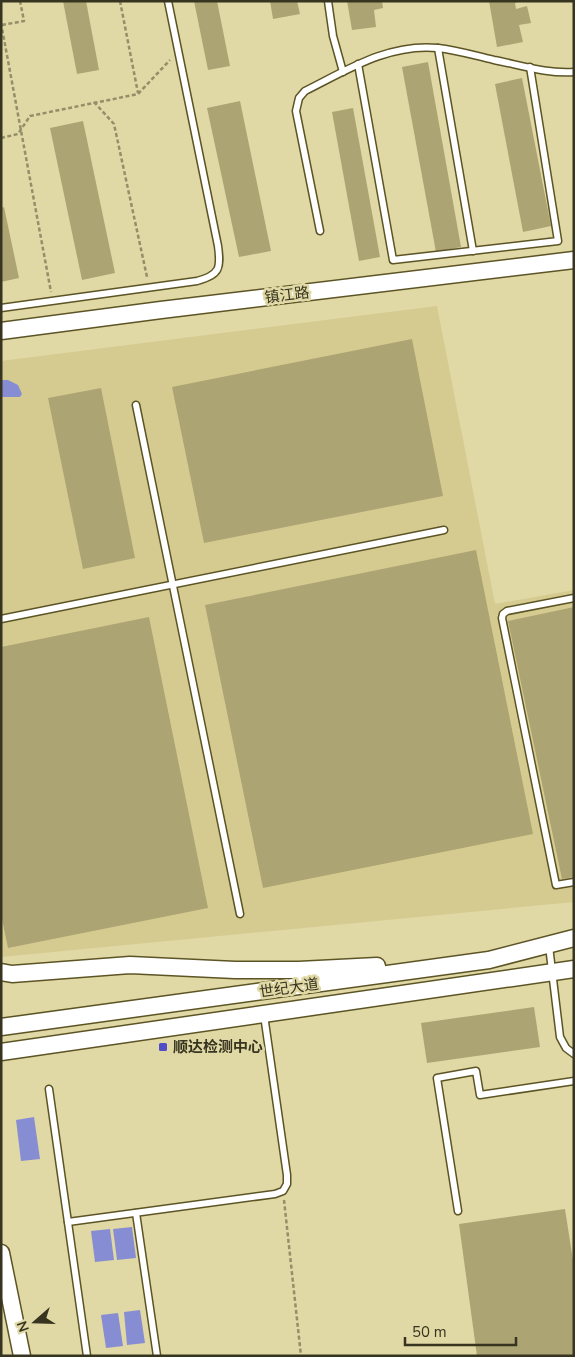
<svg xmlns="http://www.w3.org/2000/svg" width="575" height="1357" viewBox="0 0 575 1357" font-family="'Nunito Sans','Noto Sans SC',sans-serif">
  <rect width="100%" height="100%" fill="#e0d8a5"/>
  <polygon fill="#d5cb91" points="437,306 495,604 574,590 574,902 1,957 1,361"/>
  <g fill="#878dd2">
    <polygon points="1,380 8,380 18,385 22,394 20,397 1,397"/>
    <polygon points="34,1117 40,1159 21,1161 16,1120"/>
    <polygon points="132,1227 136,1258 117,1260 113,1229"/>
    <polygon points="110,1229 114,1260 95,1262 91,1231"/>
    <polygon points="140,1310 145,1343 127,1345 124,1312"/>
    <polygon points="118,1313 123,1346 106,1348 101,1315"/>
  </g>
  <g fill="#ada474">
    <polygon points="63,1 86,1 99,70 77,74"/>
    <polygon points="194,1 217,1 230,66 208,70"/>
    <polygon points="270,1 297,1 300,14 273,19"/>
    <polygon points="347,1 382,1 383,8 374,10 376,27 352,30"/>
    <polygon points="489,1 520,1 515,3 516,9 527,6 531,23 519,25 523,42 497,47"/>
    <polygon points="428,62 461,247 436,252 402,67"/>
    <polygon points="522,78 551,226 523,232 495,84"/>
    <polygon points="240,101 271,251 239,257 207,108"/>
    <polygon points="353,108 380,257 359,261 332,112"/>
    <polygon points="83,121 115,273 82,280 50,128"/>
    <polygon points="4,207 19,278 1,282 1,208"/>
    <polygon points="412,339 443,496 204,543 172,387"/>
    <polygon points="101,388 135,558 83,569 48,398"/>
    <polygon points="476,550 533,834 263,888 205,605"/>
    <polygon points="574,607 574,877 562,879 508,621"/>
    <polygon points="149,617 208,908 8,948 1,914 1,647"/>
    <polygon points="534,1007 540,1047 427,1063 421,1023"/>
    <polygon points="565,1209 574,1267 574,1356 477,1356 459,1224"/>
  </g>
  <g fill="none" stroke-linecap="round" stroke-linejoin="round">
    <defs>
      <g id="service">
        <polyline points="328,1 333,36 343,72"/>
        <polyline points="438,48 473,251"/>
        <polyline points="358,64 393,260 558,241 530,67"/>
        <path d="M 320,231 L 296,111 L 299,98 L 305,91 C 347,70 389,43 438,48 C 457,50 476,56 494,60 C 520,65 547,74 574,72"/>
        <path d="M 1,308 L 197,281 C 220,275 221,268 218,246 L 168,1"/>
        <polyline points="136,405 240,914"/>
        <polyline points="574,598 507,611 503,614 502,618 556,885 574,882"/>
        <polyline points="1,619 444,530"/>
        <polyline points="549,946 560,1037 566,1048 574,1054"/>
        <polyline points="49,1089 87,1356"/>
        <polyline points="458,1211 437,1078 476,1071 480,1095 574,1081"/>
        <polyline points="136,1213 157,1356"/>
        <polyline points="68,1222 275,1194 283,1191 287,1184 287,1175 264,1015"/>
      </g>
      <g id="tertiary">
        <polyline points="1,331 161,310 574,260"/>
        <polyline points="1,972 12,974 130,965 235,970 299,970 377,966"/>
        <polyline points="1,1027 489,960 574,938"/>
        <polyline points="1,1052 574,969"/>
        <polyline points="1,1253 22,1356"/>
      </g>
    </defs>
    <use href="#service" stroke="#5c5425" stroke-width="9"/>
    <use href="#tertiary" stroke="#5c5425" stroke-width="19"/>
    <g stroke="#948e69" stroke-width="2.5" stroke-dasharray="4 2.5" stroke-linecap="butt">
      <polyline points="120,1 138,93"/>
      <polyline points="1,23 51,292"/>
      <polyline points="2,25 24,21 20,1"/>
      <polyline points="94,102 114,124 147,277"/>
      <polyline points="1,138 18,134 30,116 138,94 170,60"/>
      <polyline points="284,1200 301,1356"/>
    </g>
    <use href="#service" stroke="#fff" stroke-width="6"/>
    <use href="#tertiary" stroke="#fff" stroke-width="16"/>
  </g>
  <rect fill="#534ec5" stroke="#e0d8a5" stroke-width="2" x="158" y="1042" width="10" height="10" rx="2.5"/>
  <g text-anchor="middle" stroke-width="5" stroke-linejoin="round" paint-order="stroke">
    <g font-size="15" fill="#373420" stroke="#e0d8a5">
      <text transform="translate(287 295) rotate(-7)" y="5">镇江路</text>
      <text transform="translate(289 988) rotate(-8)" y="5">世纪大道</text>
    </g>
    <g font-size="15" font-weight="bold" fill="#373420" stroke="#e0d8a5" text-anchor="start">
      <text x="173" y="1052">顺达检测中心</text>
    </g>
  </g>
  <rect width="575" height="1357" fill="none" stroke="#373420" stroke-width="5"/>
  <g transform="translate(35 1322) rotate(250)" stroke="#e0d8a5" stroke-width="4" paint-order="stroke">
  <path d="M0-4L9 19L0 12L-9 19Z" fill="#373420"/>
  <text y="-8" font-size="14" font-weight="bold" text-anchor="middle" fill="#373420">N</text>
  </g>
  <path d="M405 1337v8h111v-8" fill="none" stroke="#373420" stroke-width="2.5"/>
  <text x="412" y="1337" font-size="15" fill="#373420" stroke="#e0d8a5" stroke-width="4" paint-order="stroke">50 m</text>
</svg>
